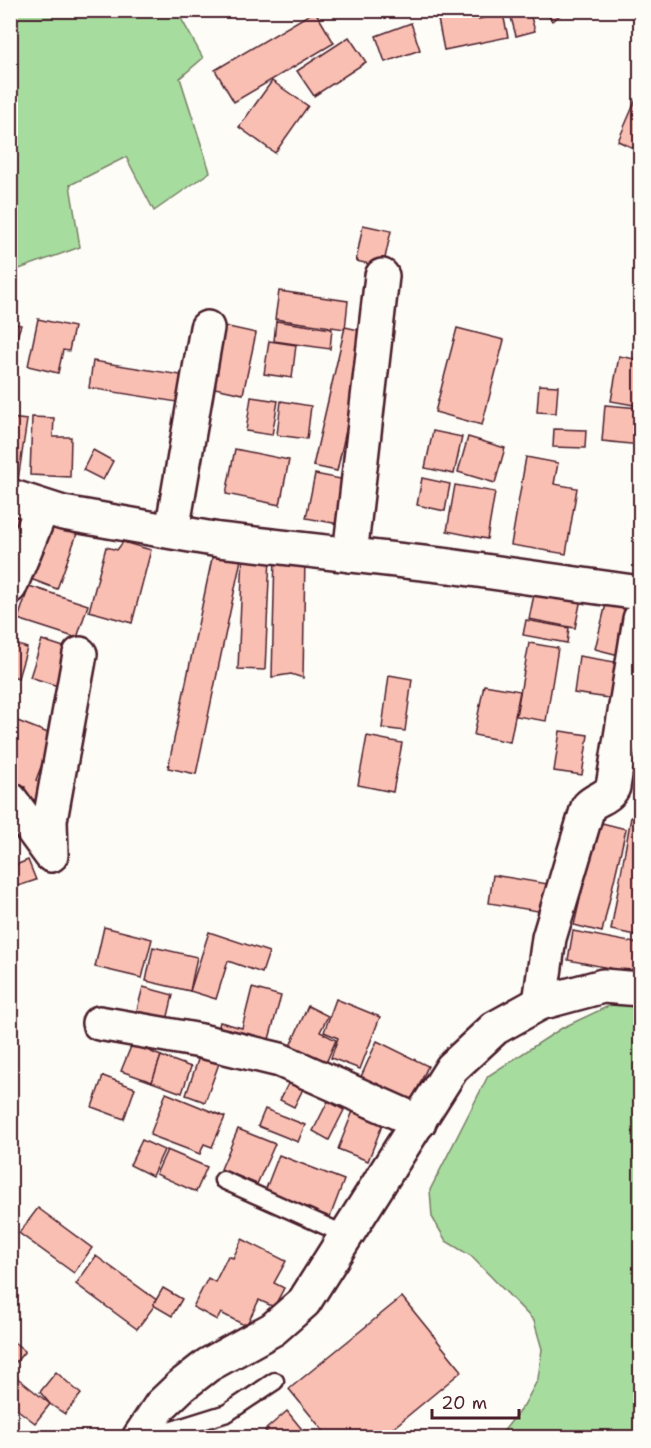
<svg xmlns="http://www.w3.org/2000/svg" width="651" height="1448" viewBox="0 0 651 1448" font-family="'Shantell Sans',sans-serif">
  <rect width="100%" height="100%" fill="#fdfcf7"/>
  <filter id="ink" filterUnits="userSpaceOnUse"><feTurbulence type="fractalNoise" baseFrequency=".0167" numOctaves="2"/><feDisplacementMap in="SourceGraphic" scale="12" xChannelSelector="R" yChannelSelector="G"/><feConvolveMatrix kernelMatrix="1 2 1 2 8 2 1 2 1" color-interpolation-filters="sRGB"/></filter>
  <g filter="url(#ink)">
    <g fill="#a7dc9f" stroke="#787e65" stroke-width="1.5">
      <polygon points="11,10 177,11 203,58 180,78 210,172 154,211 126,157 70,185 80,247 11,272"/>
      <polygon points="634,994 640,997 640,1437 499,1437 524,1405 538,1379 542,1349 534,1321 471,1256 446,1241 432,1217 430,1190 488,1076 562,1028"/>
    </g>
    <g fill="#fabfb3" stroke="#4a1f2b" stroke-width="1.5">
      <polygon points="458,10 476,10 478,19 503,14 508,37 444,50 437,14"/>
      <polygon points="509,10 529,10 535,31 516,36"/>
      <polygon points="545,10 567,10 552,21"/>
      <polygon points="315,11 334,43 234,102 215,70"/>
      <polygon points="411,23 420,50 385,62 376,36"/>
      <polygon points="349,37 366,62 314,96 297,71"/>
      <polygon points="272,81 308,106 275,153 239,127"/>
      <polygon points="638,95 640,97 640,151 618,141"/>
      <polygon points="363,225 391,231 383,267 356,261"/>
      <polygon points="279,291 348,301 345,329 275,319"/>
      <polygon points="38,319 74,327 69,351 63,350 58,373 28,366"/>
      <polygon points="276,321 332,329 330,349 274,341"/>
      <polygon points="10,323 21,325 14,345 10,344"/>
      <polygon points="215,324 256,333 243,394 201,385"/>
      <polygon points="345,327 368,332 337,471 313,466"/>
      <polygon points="457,328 504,340 482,425 435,412"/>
      <polygon points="269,341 296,345 292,378 264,374"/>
      <polygon points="619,356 640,360 640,406 611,401"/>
      <polygon points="93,361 181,375 177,402 89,388"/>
      <polygon points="539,385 558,386 556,413 537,412"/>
      <polygon points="251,397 278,401 272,435 246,431"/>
      <polygon points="281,401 311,406 307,439 277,435"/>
      <polygon points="605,405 640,408 640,445 602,441"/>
      <polygon points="32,417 54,418 53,437 71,437 70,477 30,475"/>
      <polygon points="10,418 27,420 18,480 10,479"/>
      <polygon points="554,429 586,430 585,448 553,447"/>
      <polygon points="433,431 462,437 454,474 425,468"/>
      <polygon points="468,437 505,448 495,483 458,472"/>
      <polygon points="235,449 289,460 280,505 226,494"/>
      <polygon points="93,450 113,461 103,480 83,470"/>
      <polygon points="526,457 558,463 554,484 577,488 566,554 511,545"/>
      <polygon points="315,474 346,480 339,524 306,518"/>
      <polygon points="422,478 450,484 445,511 417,505"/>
      <polygon points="455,485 495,492 487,539 447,531"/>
      <polygon points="10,503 26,509 10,542"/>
      <polygon points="49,520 78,531 57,589 28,578"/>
      <polygon points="123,542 151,550 132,623 89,611 106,547 117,550"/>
      <polygon points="215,544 243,550 196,774 168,768"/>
      <polygon points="275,554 305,555 303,678 291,674 272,677"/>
      <polygon points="243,555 270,556 265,670 238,669"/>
      <polygon points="536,585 582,594 575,628 529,619"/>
      <polygon points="29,586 88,605 77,638 18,619"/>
      <polygon points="606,604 631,609 619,655 595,649"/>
      <polygon points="526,620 569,628 567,643 523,635"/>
      <polygon points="42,640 73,650 61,687 30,677"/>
      <polygon points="10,642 27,648 18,678 10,675"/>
      <polygon points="529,643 558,648 546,721 516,716"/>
      <polygon points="579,656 627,664 622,700 574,693"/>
      <polygon points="389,675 412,679 405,731 382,728"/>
      <polygon points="484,685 520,691 510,742 474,735"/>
      <polygon points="10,718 53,735 36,780 46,784 39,802 22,795 25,787 10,782"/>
      <polygon points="560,731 588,735 582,775 554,771"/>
      <polygon points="367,736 402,743 393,792 358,785"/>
      <polygon points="631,817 640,819 640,936 611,930"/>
      <polygon points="598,822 626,829 602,932 574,925"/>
      <polygon points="28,860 36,880 18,886 11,867"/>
      <polygon points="493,875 554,885 550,913 489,903"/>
      <polygon points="104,927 152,939 142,978 95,967"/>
      <polygon points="573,931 640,944 640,974 568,960"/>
      <polygon points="209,932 269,952 262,973 228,961 216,999 190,991"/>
      <polygon points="153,947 197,957 190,991 146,981"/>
      <polygon points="143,987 173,995 165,1029 134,1021"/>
      <polygon points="252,988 281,996 266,1050 216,1037 220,1022 242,1028"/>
      <polygon points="336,999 380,1017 360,1069 331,1058 338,1038 324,1032"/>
      <polygon points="308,1006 328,1016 320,1032 336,1040 322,1072 286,1055"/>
      <polygon points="377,1041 428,1066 411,1103 360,1079"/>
      <polygon points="132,1044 161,1056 152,1082 121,1071"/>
      <polygon points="201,1051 221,1058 205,1102 186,1095"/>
      <polygon points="161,1056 191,1067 182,1093 152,1082"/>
      <polygon points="294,1072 308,1079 294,1107 280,1100"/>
      <polygon points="103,1076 135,1088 124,1119 92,1107"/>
      <polygon points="166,1093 225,1117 212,1147 204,1144 200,1154 150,1135"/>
      <polygon points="328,1101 344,1110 329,1140 313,1131"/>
      <polygon points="355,1106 385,1118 368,1161 338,1149"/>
      <polygon points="265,1109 305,1125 298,1142 258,1126"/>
      <polygon points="238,1129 275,1144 257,1184 221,1169"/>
      <polygon points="142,1140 164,1150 152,1176 130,1165"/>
      <polygon points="167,1150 207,1167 196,1192 156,1174"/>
      <polygon points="279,1155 344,1180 330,1217 265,1191"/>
      <polygon points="38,1208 92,1248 74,1273 19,1233"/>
      <polygon points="242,1239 286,1261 274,1283 284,1288 274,1307 259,1300 246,1326 221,1313 217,1320 193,1307 208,1278 215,1282 228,1256 233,1258"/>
      <polygon points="96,1256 158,1301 137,1329 76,1284"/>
      <polygon points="163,1288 182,1299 172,1316 153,1305"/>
      <polygon points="402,1297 462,1371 381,1438 329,1438 289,1389"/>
      <polygon points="10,1339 25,1351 12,1367 10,1365"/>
      <polygon points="10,1372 50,1404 35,1423 10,1404"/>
      <polygon points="56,1372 81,1394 65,1414 50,1404 40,1392"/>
      <polygon points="287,1411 309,1438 271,1438 265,1430"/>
    </g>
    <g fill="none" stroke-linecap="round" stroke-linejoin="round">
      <defs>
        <g id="service">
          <polyline points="223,1180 348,1236"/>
          <polyline points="147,1438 227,1413 275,1381"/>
        </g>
        <g id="minor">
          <polyline points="10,496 63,513 219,540 449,566 640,593"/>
          <polyline points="172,531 207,328"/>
          <polyline points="350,555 382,276"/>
          <polyline points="10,586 42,508"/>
          <polyline points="10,799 51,855 50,820 80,654"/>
          <path d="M 540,1003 L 549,938 L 588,807 C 596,798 607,799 613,787 L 640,619"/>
          <polyline points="99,1023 201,1041 280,1060 419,1122"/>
          <polyline points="139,1438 161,1405 181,1386 208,1365 273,1329 304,1302 452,1068 495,1028 540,1003 603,986 640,989"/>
        </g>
      </defs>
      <use href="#service" stroke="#4a1f2b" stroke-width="21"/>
      <use href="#minor" stroke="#4a1f2b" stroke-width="38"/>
      <use href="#service" stroke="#fdfcf7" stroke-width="16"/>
      <use href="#minor" stroke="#fdfcf7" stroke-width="33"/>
    </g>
  </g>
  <rect width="651" height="1448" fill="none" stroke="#fdfcf7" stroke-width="36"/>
  <rect x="18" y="18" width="615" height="1412" fill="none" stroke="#4a1f2b" stroke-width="2" filter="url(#ink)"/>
  <path d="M432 1409v9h87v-9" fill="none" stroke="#4a1f2b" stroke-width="3"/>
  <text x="441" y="1409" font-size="18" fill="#4a1f2b" stroke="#fdfcf7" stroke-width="4.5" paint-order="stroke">20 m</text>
</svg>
